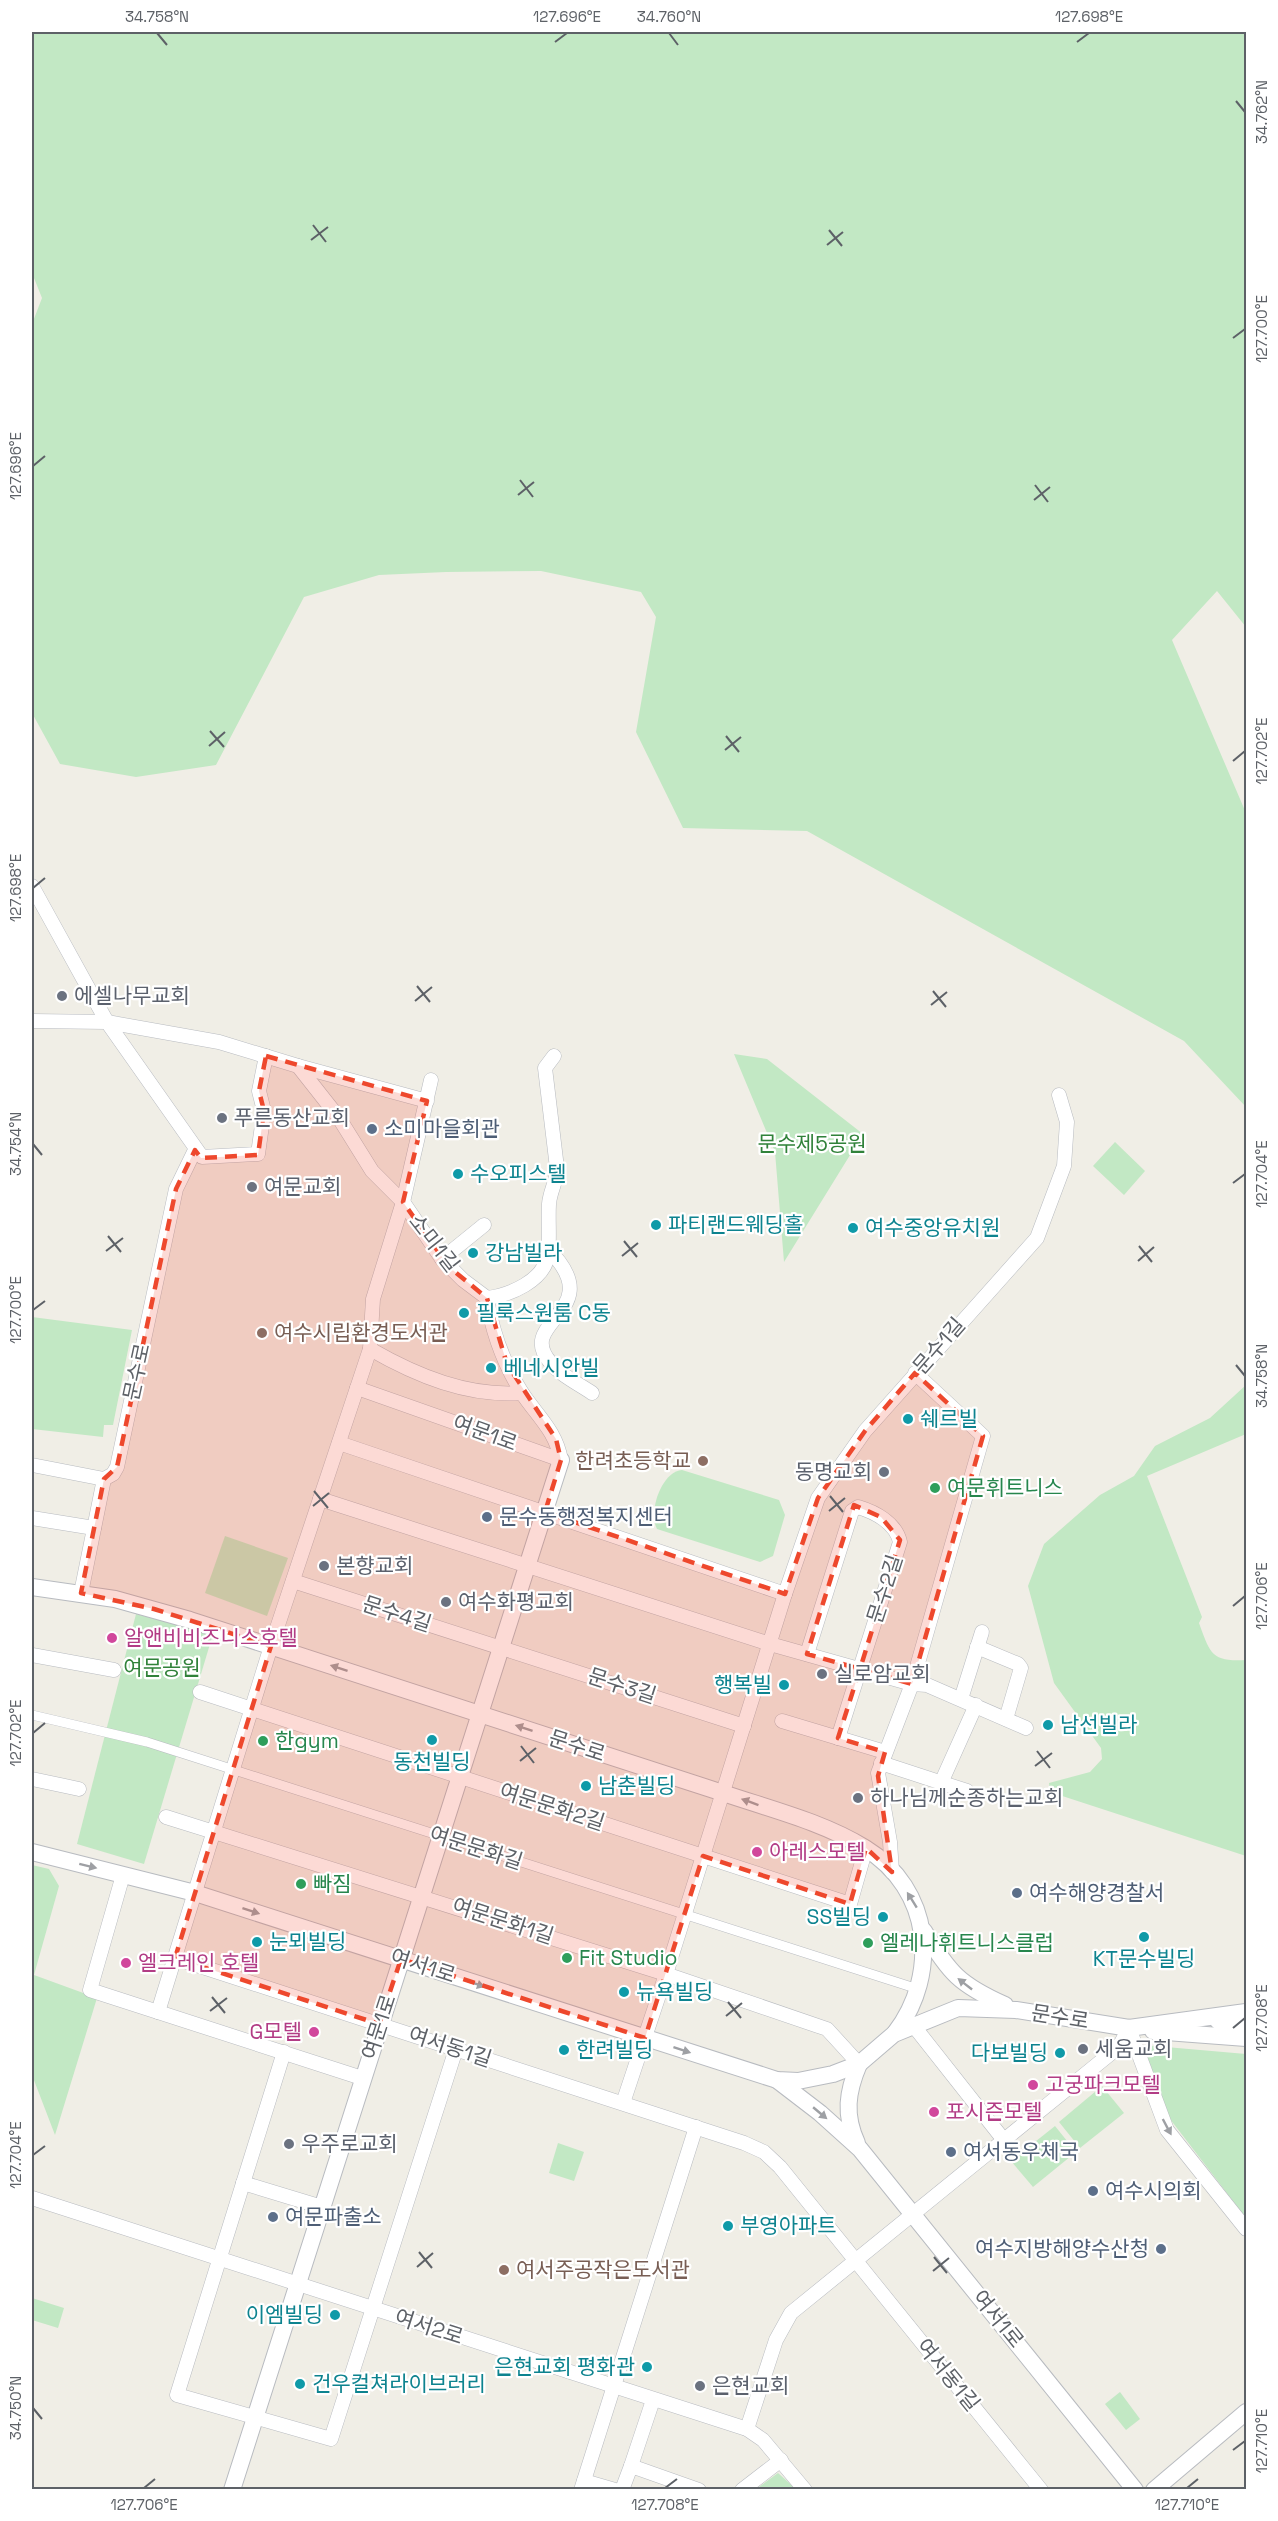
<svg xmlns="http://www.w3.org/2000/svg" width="1278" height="2521" viewBox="0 0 1278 2521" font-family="'Space Grotesk','Noto Sans KR',sans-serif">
  <rect width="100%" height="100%" fill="#f0eee6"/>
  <g fill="#c2e8c4">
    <polygon points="32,32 1246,32 1246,627 1217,591 1172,640 1246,813 1246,1107 1184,1041 807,831 683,828 636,732 656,617 641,592 541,571 446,572 379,575 304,597 216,765 136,777 60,764 32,713 32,324 42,298 32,273"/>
    <polygon points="734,1054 767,1059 863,1134 784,1262 775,1152"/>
    <polygon points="1115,1142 1145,1171 1124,1195 1093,1166"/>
    <polygon points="32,1317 132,1330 113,1425 104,1425 103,1437 32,1429"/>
    <path d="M 1246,1385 L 1246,1434 L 1147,1476 L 1202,1617 L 1199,1623 C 1210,1653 1211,1662 1246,1660 L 1246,1856 L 1050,1792 L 1049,1783 L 1090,1772 L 1102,1759 L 1101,1748 L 1054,1683 L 1028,1586 L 1044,1544 L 1100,1495 L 1134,1476 L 1155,1446 L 1210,1418 Z"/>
    <path d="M 682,1470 L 779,1500 L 785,1515 L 773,1556 L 760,1562 L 657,1529 C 648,1512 661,1472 682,1470 Z"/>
    <polygon points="225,1536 288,1558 267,1616 205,1593"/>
    <polygon points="136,1614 213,1634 144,1864 77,1844"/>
    <polygon points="32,1865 49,1869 59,1886 34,1975 97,1998 55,2135 32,2075"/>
    <polygon points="1143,2045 1246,2054 1246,2218 1170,2119"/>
    <polygon points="1102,2086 1124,2113 1080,2148 1059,2122"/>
    <polygon points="1055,2126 1076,2152 1033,2187 1011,2161"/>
    <polygon points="558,2143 584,2152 574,2181 549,2173"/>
    <polygon points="32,2298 64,2308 58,2328 32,2320"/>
    <polygon points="1120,2392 1140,2419 1126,2430 1105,2404"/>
    <polygon points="778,2473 796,2489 755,2490"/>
  </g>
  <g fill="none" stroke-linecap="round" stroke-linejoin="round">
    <defs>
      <polyline id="pedestrian" points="32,1715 147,1742 918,1989"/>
      <g id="minor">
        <polyline points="32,886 107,1022 202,1157 258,1154 264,1111 259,1091 266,1056"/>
        <path d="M 32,1021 L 107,1022 L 219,1042 L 298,1066 L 339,1118 L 372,1171 L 403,1202 L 442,1259 L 463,1280 L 487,1298 C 492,1332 504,1364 522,1393 C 538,1417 556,1431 561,1460 L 357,1388"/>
        <polyline points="298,1066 427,1101"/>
        <path d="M 548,1249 C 611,1312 514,1320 550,1362 C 560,1375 579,1384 592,1393"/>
        <polyline points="442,1259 484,1225"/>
        <path d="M 487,1298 C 510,1295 544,1281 548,1255 C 550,1238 548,1221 549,1204 C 550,1191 557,1181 557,1168 L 545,1068 L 554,1056"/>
        <path d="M 370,1349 C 417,1376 468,1397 522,1393"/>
        <polyline points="339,1443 785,1594"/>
        <polyline points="32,1465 104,1479"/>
        <polyline points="320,1499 770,1644 912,1684 927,1685 1026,1728"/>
        <polyline points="32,1518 94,1528"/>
        <polyline points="293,1581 744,1726"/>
        <polyline points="81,1593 104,1479 113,1474 117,1467 176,1189 195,1150"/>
        <polyline points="977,1647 1018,1664 1021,1668 1006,1719"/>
        <path d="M 807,1654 L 852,1511 L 858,1507 C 875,1512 896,1523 900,1542 L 838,1738"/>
        <polyline points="32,1655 114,1670"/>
        <polyline points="200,1692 850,1904 866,1848"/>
        <polyline points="961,1699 982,1632"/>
        <polyline points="782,1721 885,1752"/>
        <polyline points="881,1763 967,1791"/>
        <polyline points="32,1779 79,1789"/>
        <polyline points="941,1783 976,1705"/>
        <polyline points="166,1817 666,1974 827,2029 859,2064"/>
        <polyline points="892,1872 890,1842 878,1773 912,1684 983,1436 915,1373"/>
        <polyline points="123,1875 90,1990 362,2078"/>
        <polyline points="175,1958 744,2143 764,2152 780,2167 1041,2490"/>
        <polyline points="158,2012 271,1646 370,1349 373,1299 403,1202 431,1080"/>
        <polyline points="913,2025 1003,2139"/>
        <polyline points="284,2052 177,2395 331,2439 456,2049"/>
        <polyline points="623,2103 666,1974 785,1594 818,1498 865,1431 1037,1238 1064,1166 1067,1122 1059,1095"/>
        <polyline points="243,2183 322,2207"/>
        <polyline points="32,2198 747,2429 763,2440 805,2490"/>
        <polyline points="747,2429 776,2340 791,2313 1110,2054 1121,2043 1129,2028 1167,2130 1246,2229"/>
        <polyline points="631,2466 653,2400"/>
        <polyline points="584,2481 615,2490"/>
        <polyline points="581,2490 696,2127"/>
        <polyline points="622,2490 631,2466 699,2490"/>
        <polyline points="742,2490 781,2460"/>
      </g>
      <g id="tertiary">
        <path d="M 32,1587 L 115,1599 L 190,1620 L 723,1793 C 770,1809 823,1822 865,1848 C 932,1889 940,1974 895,2033"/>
        <polyline points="32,1852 195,1893 777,2080 798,2081 833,2074 859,2064 894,2034 958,2008 1016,2010 1129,2028 1246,2012"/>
        <path d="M 924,1931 C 949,1973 960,1985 1005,2005"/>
        <polyline points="1218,2021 1246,2025"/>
        <polyline points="1153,2031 1246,2038"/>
        <polyline points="777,2080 820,2113 860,2149 1135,2490"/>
        <path d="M 857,2143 C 844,2115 847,2092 859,2064"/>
        <polyline points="232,2490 561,1460"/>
        <polyline points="1154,2490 1246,2412"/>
      </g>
    </defs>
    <use href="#pedestrian" stroke="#b8bbc0" stroke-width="10"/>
    <use href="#minor" stroke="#b8bbc0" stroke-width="15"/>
    <use href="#tertiary" stroke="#b8bbc0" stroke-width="18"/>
    <use href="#pedestrian" stroke="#fff" stroke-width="9"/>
    <use href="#minor" stroke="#fff" stroke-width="14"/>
    <use href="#tertiary" stroke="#fff" stroke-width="16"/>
  </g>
  <defs><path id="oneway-solid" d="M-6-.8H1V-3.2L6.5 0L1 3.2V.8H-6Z" transform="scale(1.5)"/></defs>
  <g fill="#9ea0a4">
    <use href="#oneway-solid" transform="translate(339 1668) rotate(-162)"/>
    <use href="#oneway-solid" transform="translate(524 1728) rotate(-162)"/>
    <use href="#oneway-solid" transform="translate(750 1802) rotate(-160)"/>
    <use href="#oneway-solid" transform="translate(88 1866) rotate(14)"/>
    <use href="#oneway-solid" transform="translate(912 1900) rotate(-122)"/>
    <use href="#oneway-solid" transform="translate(251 1911) rotate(18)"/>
    <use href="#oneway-solid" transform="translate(476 1984) rotate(18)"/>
    <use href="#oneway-solid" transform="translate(965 1984) rotate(-142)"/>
    <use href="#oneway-solid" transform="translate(682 2050) rotate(18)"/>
    <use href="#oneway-solid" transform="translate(820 2113) rotate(40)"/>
    <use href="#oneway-solid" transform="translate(1167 2127) rotate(62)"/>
  </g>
  <path fill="#ee482d" fill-opacity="0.2" stroke="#ee482d" stroke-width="4.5" stroke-dasharray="12 8" stroke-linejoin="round" d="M 266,1056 L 427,1101 L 403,1202 L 449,1267 L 487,1298 L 507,1364 L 556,1439 L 561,1460 L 545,1512 L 785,1594 L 818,1498 L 865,1431 L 915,1373 L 983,1436 L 912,1684 L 860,1669 L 900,1540 L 881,1517 L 854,1505 L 807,1654 L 860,1669 L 838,1738 L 885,1752 L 878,1776 L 892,1872 L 866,1848 L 850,1904 L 703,1856 L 645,2038 L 401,1959 L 379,2024 L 175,1958 L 271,1646 L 154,1609 L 81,1593 L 104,1479 L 117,1467 L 176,1189 L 195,1150 L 201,1158 L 258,1155 L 264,1111 L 259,1091 Z"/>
  <path fill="none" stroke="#5d6167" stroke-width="2" d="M 157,33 L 167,45M 669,33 L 678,45M 555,42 L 567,33M 1077,42 L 1089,33M 1236,101 L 1245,112M 313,225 L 326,242M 829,230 L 842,246M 311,240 L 328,227M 827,245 L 843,232M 1233,338 L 1245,329M 33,466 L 45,456M 520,480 L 533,497M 1035,485 L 1048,502M 518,495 L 534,482M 1034,500 L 1050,487M 210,731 L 224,747M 726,736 L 739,752M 209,746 L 225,732M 725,750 L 741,737M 1233,761 L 1245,751M 33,888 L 45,878M 417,986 L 430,1002M 933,991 L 946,1007M 415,1001 L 432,987M 931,1005 L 947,992M 33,1144 L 42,1155M 1233,1183 L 1245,1174M 108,1236 L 121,1252M 624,1241 L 637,1257M 1139,1246 L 1152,1262M 106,1251 L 123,1238M 622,1256 L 638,1243M 1138,1261 L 1154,1247M 33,1310 L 45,1301M 1236,1365 L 1245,1376M 314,1491 L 328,1508M 830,1496 L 843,1512M 313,1506 L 329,1493M 829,1511 L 845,1498M 1233,1606 L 1245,1596M 33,1733 L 45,1723M 521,1746 L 534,1763M 1037,1751 L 1050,1768M 520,1761 L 536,1748M 1035,1766 L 1052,1753M 212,1997 L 225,2013M 728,2002 L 741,2018M 210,2011 L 227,1998M 726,2016 L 742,2003M 1233,2028 L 1245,2018M 33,2155 L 45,2146M 419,2252 L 432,2268M 934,2257 L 947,2273M 417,2267 L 433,2253M 933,2271 L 949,2258M 33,2408 L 42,2419M 1233,2450 L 1245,2441M 144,2488 L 155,2479M 665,2488 L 677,2479M 1187,2488 L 1198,2479"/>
  <g fill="#6b7280" stroke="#fff" stroke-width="2">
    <circle cx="62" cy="996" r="6"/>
    <circle cx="222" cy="1118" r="6"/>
    <circle cx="252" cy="1187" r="6"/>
    <circle cx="884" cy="1472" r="6"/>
    <circle cx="324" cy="1566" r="6"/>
    <circle cx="446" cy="1602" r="6"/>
    <circle cx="822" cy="1674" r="6"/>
    <circle cx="858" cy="1798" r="6"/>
    <circle cx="1083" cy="2049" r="6"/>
    <circle cx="289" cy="2144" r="6"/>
    <circle cx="700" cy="2386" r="6"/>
  </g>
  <g fill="#5c6f8a" stroke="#fff" stroke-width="2">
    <circle cx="372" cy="1129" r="6"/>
    <circle cx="487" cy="1517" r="6"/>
    <circle cx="1017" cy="1893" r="6"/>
    <circle cx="951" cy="2152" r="6"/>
    <circle cx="1093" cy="2191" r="6"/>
    <circle cx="273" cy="2217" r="6"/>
    <circle cx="1161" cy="2249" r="6"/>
  </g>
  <g fill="#0f9aa8" stroke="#fff" stroke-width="2">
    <circle cx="458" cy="1174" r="6"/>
    <circle cx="656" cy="1225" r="6"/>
    <circle cx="853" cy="1228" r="6"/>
    <circle cx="473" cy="1253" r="6"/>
    <circle cx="464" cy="1313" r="6"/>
    <circle cx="491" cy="1368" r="6"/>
    <circle cx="908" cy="1419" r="6"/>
    <circle cx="784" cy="1685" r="6"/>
    <circle cx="1048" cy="1725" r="6"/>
    <circle cx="432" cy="1740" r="6"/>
    <circle cx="586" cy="1786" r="6"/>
    <circle cx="883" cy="1917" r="6"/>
    <circle cx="1144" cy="1937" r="6"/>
    <circle cx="257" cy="1942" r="6"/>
    <circle cx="624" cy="1992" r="6"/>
    <circle cx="564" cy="2050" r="6"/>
    <circle cx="1060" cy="2053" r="6"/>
    <circle cx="728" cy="2226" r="6"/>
    <circle cx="335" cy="2315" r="6"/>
    <circle cx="647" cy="2367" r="6"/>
    <circle cx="300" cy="2384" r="6"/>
  </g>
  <g fill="#8d6e63" stroke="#fff" stroke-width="2">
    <circle cx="262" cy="1333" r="6"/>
    <circle cx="703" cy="1461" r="6"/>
    <circle cx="504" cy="2270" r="6"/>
  </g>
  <g fill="#2e9e5b" stroke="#fff" stroke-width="2">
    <circle cx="935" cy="1488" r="6"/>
    <circle cx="263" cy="1741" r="6"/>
    <circle cx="301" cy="1884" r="6"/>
    <circle cx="868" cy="1943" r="6"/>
    <circle cx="567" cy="1958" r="6"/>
  </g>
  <g fill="#d1479c" stroke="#fff" stroke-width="2">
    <circle cx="112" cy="1638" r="6"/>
    <circle cx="757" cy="1852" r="6"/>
    <circle cx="126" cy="1963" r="6"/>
    <circle cx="314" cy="2032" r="6"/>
    <circle cx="1033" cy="2085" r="6"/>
    <circle cx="934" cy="2112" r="6"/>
  </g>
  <g text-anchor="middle" stroke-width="4.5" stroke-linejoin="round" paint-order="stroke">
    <g font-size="21" fill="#5b616d" stroke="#fff" text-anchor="start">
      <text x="74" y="1003">에셀나무교회</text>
      <text x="234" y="1125">푸른동산교회</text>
      <text x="264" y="1194">여문교회</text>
      <text x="872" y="1479" text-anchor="end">동명교회</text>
      <text x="336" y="1573">본향교회</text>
      <text x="458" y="1609">여수화평교회</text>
      <text x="834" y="1681">실로암교회</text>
      <text x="870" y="1805">하나님께순종하는교회</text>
      <text x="1095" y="2056">세움교회</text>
      <text x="301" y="2151">우주로교회</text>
      <text x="712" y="2393">은현교회</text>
    </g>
    <g font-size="21" fill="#4e5e75" stroke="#fff" text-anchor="start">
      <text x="384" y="1136">소미마을회관</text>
      <text x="499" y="1524">문수동행정복지센터</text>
      <text x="1029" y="1900">여수해양경찰서</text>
      <text x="963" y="2159">여서동우체국</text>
      <text x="1105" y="2198">여수시의회</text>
      <text x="285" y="2224">여문파출소</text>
      <text x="1149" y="2256" text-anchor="end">여수지방해양수산청</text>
    </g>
    <g font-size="21" fill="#31823a" stroke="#fff">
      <text x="812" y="1151">문수제5공원</text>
      <text x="162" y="1675">여문공원</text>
    </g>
    <g font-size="21" fill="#0d838f" stroke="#fff" text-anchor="start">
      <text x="470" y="1181">수오피스텔</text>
      <text x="668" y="1232">파티랜드웨딩홀</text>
      <text x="865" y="1235">여수중앙유치원</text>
      <text x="485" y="1260">강남빌라</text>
      <text x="476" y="1320">필룩스원룸 C동</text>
      <text x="503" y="1375">베네시안빌</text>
      <text x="920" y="1426">쉐르빌</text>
      <text x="772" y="1692" text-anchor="end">행복빌</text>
      <text x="1060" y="1732">남선빌라</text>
      <text x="432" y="1769" text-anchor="middle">동천빌딩</text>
      <text x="598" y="1793">남춘빌딩</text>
      <text x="871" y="1924" text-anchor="end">SS빌딩</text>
      <text x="269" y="1949">눈뫼빌딩</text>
      <text x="1144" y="1966" text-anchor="middle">KT문수빌딩</text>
      <text x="636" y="1999">뉴욕빌딩</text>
      <text x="576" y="2057">한려빌딩</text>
      <text x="1048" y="2060" text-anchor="end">다보빌딩</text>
      <text x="740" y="2233">부영아파트</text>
      <text x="323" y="2322" text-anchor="end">이엠빌딩</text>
      <text x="635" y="2374" text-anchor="end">은현교회 평화관</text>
      <text x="312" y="2391">건우컬쳐라이브러리</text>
    </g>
    <g font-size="21" fill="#5d6167" stroke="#fff">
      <text transform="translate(434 1243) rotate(52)" y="7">소미1길</text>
      <text transform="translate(939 1346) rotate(-49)" y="7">문수1길</text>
      <text transform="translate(137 1372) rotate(-78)" y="7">문수로</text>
      <text transform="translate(485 1433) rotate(20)" y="7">여문1로</text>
      <text transform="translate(885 1589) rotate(-72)" y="7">문수2길</text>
      <text transform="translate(397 1614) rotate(18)" y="7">문수4길</text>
      <text transform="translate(622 1686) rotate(18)" y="7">문수3길</text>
      <text transform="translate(577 1746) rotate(18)" y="7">문수로</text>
      <text transform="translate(552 1807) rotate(18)" y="7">여문문화2길</text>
      <text transform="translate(476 1848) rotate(18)" y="7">여문문화길</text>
      <text transform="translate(503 1921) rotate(18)" y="7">여문문화1길</text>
      <text transform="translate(423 1966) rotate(18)" y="7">여서1로</text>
      <text transform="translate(1060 2017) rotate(9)" y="7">문수로</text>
      <text transform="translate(379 2027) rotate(-72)" y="7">여문1로</text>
      <text transform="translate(450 2047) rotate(18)" y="7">여서동1길</text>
      <text transform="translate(998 2319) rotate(51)" y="7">여서1로</text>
      <text transform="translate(429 2327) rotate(18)" y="7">여서2로</text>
      <text transform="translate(948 2375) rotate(51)" y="7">여서동1길</text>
    </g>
    <g font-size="21" fill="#785e54" stroke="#fff" text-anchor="start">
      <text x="274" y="1340">여수시립환경도서관</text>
      <text x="691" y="1468" text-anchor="end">한려초등학교</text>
      <text x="516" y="2277">여서주공작은도서관</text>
    </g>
    <g font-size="21" fill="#27864d" stroke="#fff" text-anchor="start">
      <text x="947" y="1495">여문휘트니스</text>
      <text x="275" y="1748">한gym</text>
      <text x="313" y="1891">빠짐</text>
      <text x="880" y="1950">엘레나휘트니스클럽</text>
      <text x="579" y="1965">Fit Studio</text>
    </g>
    <g font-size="21" fill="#b23c85" stroke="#fff" text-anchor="start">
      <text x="124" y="1645">알앤비비즈니스호텔</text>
      <text x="769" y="1859">아레스모텔</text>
      <text x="138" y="1970">엘크레인 호텔</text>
      <text x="302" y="2039" text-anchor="end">G모텔</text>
      <text x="1045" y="2092">고궁파크모텔</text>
      <text x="946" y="2119">포시즌모텔</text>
    </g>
  </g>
  <rect width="1278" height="2521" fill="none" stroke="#ffffff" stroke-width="66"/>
  <rect x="33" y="33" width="1212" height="2455" fill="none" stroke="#5d6167" stroke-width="2"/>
  <g font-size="15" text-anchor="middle" fill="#5d6167">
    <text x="157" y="22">34.758°N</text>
    <text x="567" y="22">127.696°E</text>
    <text x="669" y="22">34.760°N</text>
    <text x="1089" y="22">127.698°E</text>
    <text transform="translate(1262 112) rotate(-90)" y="5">34.762°N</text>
    <text transform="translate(1262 329) rotate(-90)" y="5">127.700°E</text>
    <text transform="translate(16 466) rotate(-90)" y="5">127.696°E</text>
    <text transform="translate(1262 751) rotate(-90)" y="5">127.702°E</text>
    <text transform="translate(16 888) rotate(-90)" y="5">127.698°E</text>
    <text transform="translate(16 1144) rotate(-90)" y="5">34.754°N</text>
    <text transform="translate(1262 1174) rotate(-90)" y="5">127.704°E</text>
    <text transform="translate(16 1310) rotate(-90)" y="5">127.700°E</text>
    <text transform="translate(1262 1376) rotate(-90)" y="5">34.758°N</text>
    <text transform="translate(1262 1596) rotate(-90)" y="5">127.706°E</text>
    <text transform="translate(16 1733) rotate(-90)" y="5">127.702°E</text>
    <text transform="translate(1262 2018) rotate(-90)" y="5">127.708°E</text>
    <text transform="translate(16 2155) rotate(-90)" y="5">127.704°E</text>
    <text transform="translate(16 2408) rotate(-90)" y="5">34.750°N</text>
    <text transform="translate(1262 2441) rotate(-90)" y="5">127.710°E</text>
    <text x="144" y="2510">127.706°E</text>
    <text x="665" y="2510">127.708°E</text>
    <text x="1187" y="2510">127.710°E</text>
  </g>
</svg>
